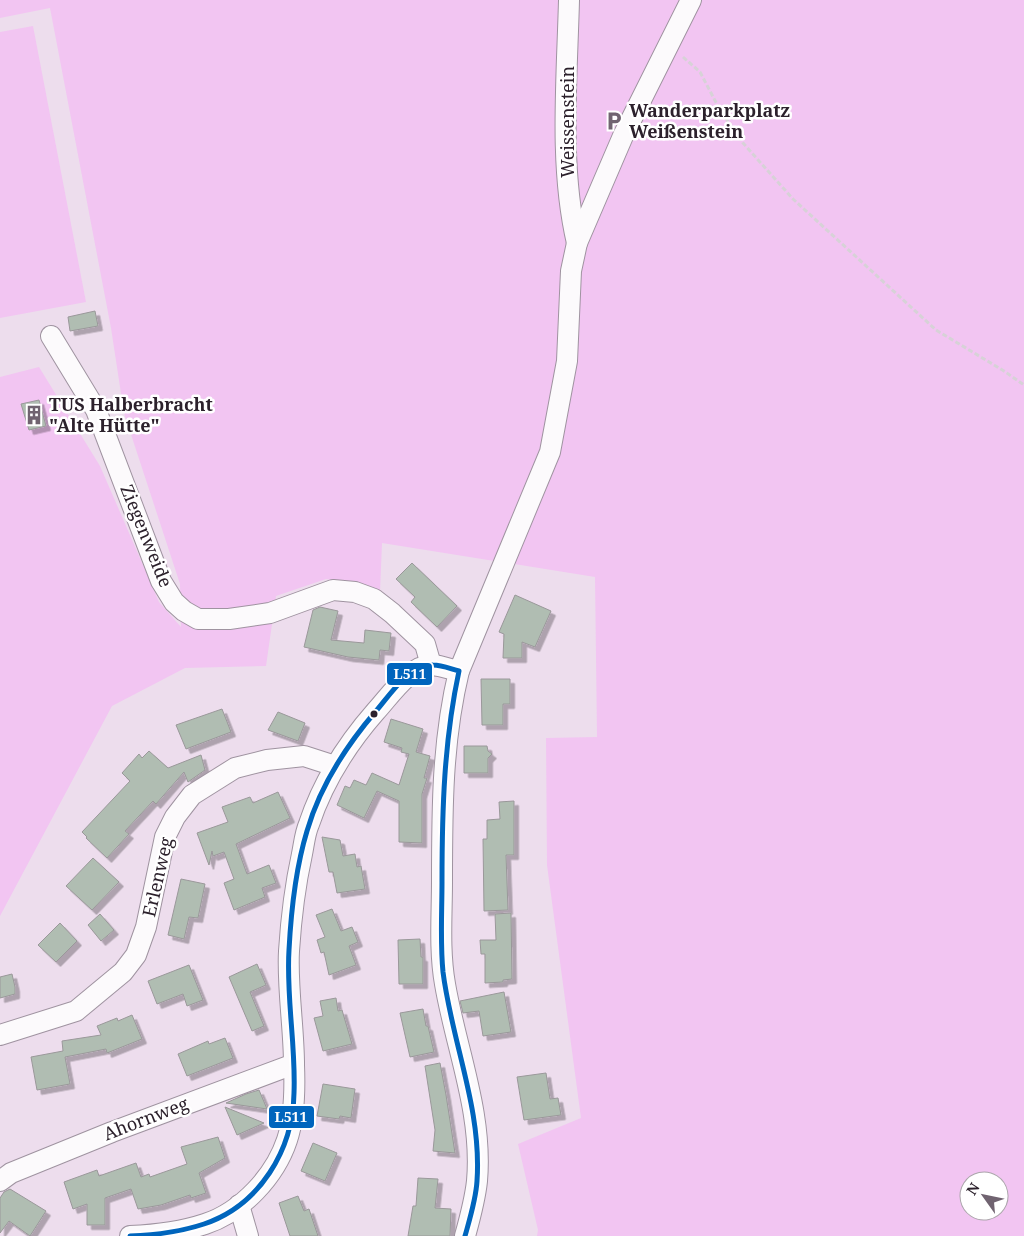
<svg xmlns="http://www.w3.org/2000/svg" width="1024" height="1236" viewBox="0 0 1024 1236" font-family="'Noto Serif',serif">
  <defs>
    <filter id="shadow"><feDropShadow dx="4.5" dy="4.5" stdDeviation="0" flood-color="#0004"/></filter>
  </defs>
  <rect width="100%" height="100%" fill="#eddded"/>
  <g fill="#f2c5f2" fill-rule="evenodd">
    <path d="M 0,0 L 1024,0 L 1024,1236 L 537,1236 L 538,1230 L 518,1144 L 581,1118 L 547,865 L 546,738 L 597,737 L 595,577 L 382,543 L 380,592 L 355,584 L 326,579 L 276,596 L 266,666 L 185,668 L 112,706 L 0,916 L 0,377 L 39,367 L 100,466 L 159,602 L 181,627 L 180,584 L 124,413 L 111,328 L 50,8 L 0,18 ZM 969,1181 L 999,1181 L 999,1211 L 969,1211 Z"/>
    <polygon points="33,26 86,302 0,318 0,32"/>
  </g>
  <g fill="#b0bdb2" stroke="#9a989a" filter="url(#shadow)">
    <polygon points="95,311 98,326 70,331 68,317"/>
    <polygon points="39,400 46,426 29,430 21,404"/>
    <polygon points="412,563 457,606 437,627 411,602 415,597 396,579"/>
    <polygon points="515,595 551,611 535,647 522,642 522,658 503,658 504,634 499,632"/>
    <polygon points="320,607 338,611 331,640 364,643 365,630 391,633 389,651 380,650 379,660 348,657 304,647 313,610"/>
    <polygon points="481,679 510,679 510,704 503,704 503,725 482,725"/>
    <polygon points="222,709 231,732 186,749 176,725"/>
    <polygon points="278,712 305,723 298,741 268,730"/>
    <polygon points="391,719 423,729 416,752 430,756 424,778 427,778 422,794 422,843 399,842 399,801 377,791 364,818 337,805 345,786 350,788 354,780 366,785 372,773 399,785 409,754 401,752 402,748 384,742"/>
    <polygon points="464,746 487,746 488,751 492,754 488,758 488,773 464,773"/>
    <polygon points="149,751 168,768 201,755 205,770 188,782 184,772 156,804 153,801 125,831 129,834 107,858 86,838 87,837 82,832 130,781 122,773 139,754 142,758"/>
    <polygon points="278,792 290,818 236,844 247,874 269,865 276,883 262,888 265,897 234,910 224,883 234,879 224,852 213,856 212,851 209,865 197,833 228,822 222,807 250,797 253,803"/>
    <polygon points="514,801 514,855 506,855 508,910 484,911 483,839 487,839 487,820 500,819 499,802"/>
    <polygon points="322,837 340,840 343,856 355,854 357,867 361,866 365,889 337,893 333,872 329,872"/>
    <polygon points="93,858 119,882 92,910 66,886"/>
    <polygon points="181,879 205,884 198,918 189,917 184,939 168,935"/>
    <polygon points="332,909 341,931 352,927 358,942 349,946 356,965 329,975 324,952 321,953 317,940 325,937 316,915"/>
    <polygon points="511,913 512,979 503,980 503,982 485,983 485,954 481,954 480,940 496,940 495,914"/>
    <polygon points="100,914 114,930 101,941 88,925"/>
    <polygon points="60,923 77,941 56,962 38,945"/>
    <polygon points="420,939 421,957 423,957 423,984 399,984 398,940"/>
    <polygon points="257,964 266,985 250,992 264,1026 252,1031 229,977"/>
    <polygon points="189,965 203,1000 187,1006 183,994 157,1004 148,981"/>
    <polygon points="12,974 15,987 15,994 0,998 0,977"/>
    <polygon points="504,992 511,1032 483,1036 479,1011 463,1013 460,1001"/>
    <polygon points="336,998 338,1011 342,1010 352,1044 323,1051 314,1018 323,1016 320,1001"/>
    <polygon points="423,1009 426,1026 428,1026 434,1052 410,1057 400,1013"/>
    <polygon points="132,1015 142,1039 107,1053 106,1049 65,1057 70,1084 37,1090 31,1057 63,1051 62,1041 101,1035 97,1026 117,1018 118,1021"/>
    <polygon points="225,1038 233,1058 187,1076 178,1054 208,1041 209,1044"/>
    <polygon points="440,1063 446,1095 455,1153 433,1151 435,1130 425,1066"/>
    <polygon points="546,1073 550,1099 558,1098 561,1115 524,1120 517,1077"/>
    <polygon points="323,1084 355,1089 351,1118 340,1116 339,1119 317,1116"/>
    <polygon points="259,1090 267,1109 226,1103 246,1094"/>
    <polygon points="225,1107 264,1123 237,1135"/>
    <polygon points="218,1137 225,1158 199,1173 206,1193 191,1198 190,1195 161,1205 138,1209 131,1189 105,1198 105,1225 87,1225 87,1204 73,1209 64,1182 97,1170 99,1176 136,1163 141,1177 149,1174 150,1177 187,1164 181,1147"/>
    <polygon points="313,1143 337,1153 325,1181 301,1171"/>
    <polygon points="418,1178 438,1179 435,1208 451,1209 450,1236 408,1236 413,1206 416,1206"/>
    <polygon points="10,1189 46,1211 30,1236 9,1221 0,1233 0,1198 4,1192"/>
    <polygon points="298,1196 304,1211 309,1209 318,1236 290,1236 279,1203"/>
  </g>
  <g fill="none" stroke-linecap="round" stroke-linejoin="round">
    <defs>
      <g id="minor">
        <path d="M 569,0 C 567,80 559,166 577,243"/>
        <polyline points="51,336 96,410 161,581 174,602 184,611 198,619 229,619 270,613 333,590 355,592 374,599 392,613 425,644 431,665"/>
        <polyline points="0,1035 76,1011 123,972 136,955 146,927 165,837 175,817 192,795 235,768 267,760 304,756 335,766"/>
        <polyline points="0,1181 11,1173 112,1132 294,1064"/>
        <polyline points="239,1205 248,1236"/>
        <path d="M 130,1236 C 155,1235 181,1232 205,1224 C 242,1212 275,1176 287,1140 C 295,1116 295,1089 294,1065 C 294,1028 287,987 289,951 C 291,919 295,886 302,854 C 304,844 305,833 309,824 C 323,782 347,744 376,711 C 389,697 412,663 433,665 C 441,666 450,669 459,671"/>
        <path d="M 465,1236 C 470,1218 475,1200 477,1181 C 483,1113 456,1049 445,984 C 439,950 442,915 442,882 C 442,810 442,741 459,671 L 550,452 L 567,361 L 571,271 L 577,243 L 623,136 L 691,0"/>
      </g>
    </defs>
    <use href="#minor" stroke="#9f93a0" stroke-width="22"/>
    <polyline stroke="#d7d2d7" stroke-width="3" stroke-dasharray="5 2.5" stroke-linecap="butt" points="683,57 700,72 720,110 743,143 793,199 936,330 1004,371 1024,385"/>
    <use href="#minor" stroke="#fcfafc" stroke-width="20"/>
    <defs>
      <path id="bus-1" d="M 130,1236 C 155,1235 180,1232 204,1224 C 260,1205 293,1150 294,1093 C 296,1045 286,998 289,950 C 291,912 296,867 307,831 C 320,786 346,746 376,711 C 390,695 409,664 433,665 C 442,665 451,669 459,671 C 444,741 442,810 442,882 C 442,912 440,942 443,972 C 452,1043 482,1109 477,1181 C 476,1199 470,1218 465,1236"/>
    </defs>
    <use href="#bus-1" stroke="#fff" stroke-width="9"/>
    <use href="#bus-1" stroke="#0065bd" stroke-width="5"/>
  </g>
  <defs>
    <symbol id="parking-bare" viewBox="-9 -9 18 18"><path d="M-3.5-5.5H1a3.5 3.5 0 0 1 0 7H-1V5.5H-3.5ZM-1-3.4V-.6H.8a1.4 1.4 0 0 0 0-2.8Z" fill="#706370" stroke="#fff" stroke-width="2.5" paint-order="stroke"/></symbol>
    <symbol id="building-bare" viewBox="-9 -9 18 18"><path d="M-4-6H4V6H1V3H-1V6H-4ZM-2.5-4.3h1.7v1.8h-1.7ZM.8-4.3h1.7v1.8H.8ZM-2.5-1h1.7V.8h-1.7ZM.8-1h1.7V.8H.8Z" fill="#706370" stroke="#fff" stroke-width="2.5" paint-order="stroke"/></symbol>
  </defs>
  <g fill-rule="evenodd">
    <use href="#parking-bare" x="600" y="107" width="28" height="28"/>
    <use href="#building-bare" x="20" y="401" width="28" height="28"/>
  </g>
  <circle fill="#2c212c" stroke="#fff" stroke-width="2" cx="374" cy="714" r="4.5"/>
  <g text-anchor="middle" stroke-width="5" stroke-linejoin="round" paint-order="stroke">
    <g font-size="18" font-weight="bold" fill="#2c212c" stroke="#fff" text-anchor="start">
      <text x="629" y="117">Wanderparkplatz<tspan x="629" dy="21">Weißenstein</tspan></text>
      <text x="49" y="411">TUS Halberbracht<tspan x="49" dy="21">"Alte Hütte"</tspan></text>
    </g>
    <g font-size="18" fill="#2c212c" stroke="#fff">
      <text transform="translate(568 122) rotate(-90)" y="6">Weissenstein</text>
      <text transform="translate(146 536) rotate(68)" y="6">Ziegenweide</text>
      <text transform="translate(158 877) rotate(-77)" y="6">Erlenweg</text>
      <text transform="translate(146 1119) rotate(-21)" y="6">Ahornweg</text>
    </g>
  </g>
  <g stroke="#fff" stroke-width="2">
    <rect x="386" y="662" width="47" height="24" rx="5" fill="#0065bd"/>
    <rect x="268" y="1105" width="47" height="24" rx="5" fill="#0065bd"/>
  </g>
  <g font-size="14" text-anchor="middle" font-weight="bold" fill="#fff">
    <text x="410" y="679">L511</text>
    <text x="291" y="1122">L511</text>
  </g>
  <g transform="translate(984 1196) rotate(303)"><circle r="24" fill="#ffffff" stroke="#aba6ab"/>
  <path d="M0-4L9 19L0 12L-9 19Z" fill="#706370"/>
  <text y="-8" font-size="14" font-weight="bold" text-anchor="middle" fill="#2c212c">N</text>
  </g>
</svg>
